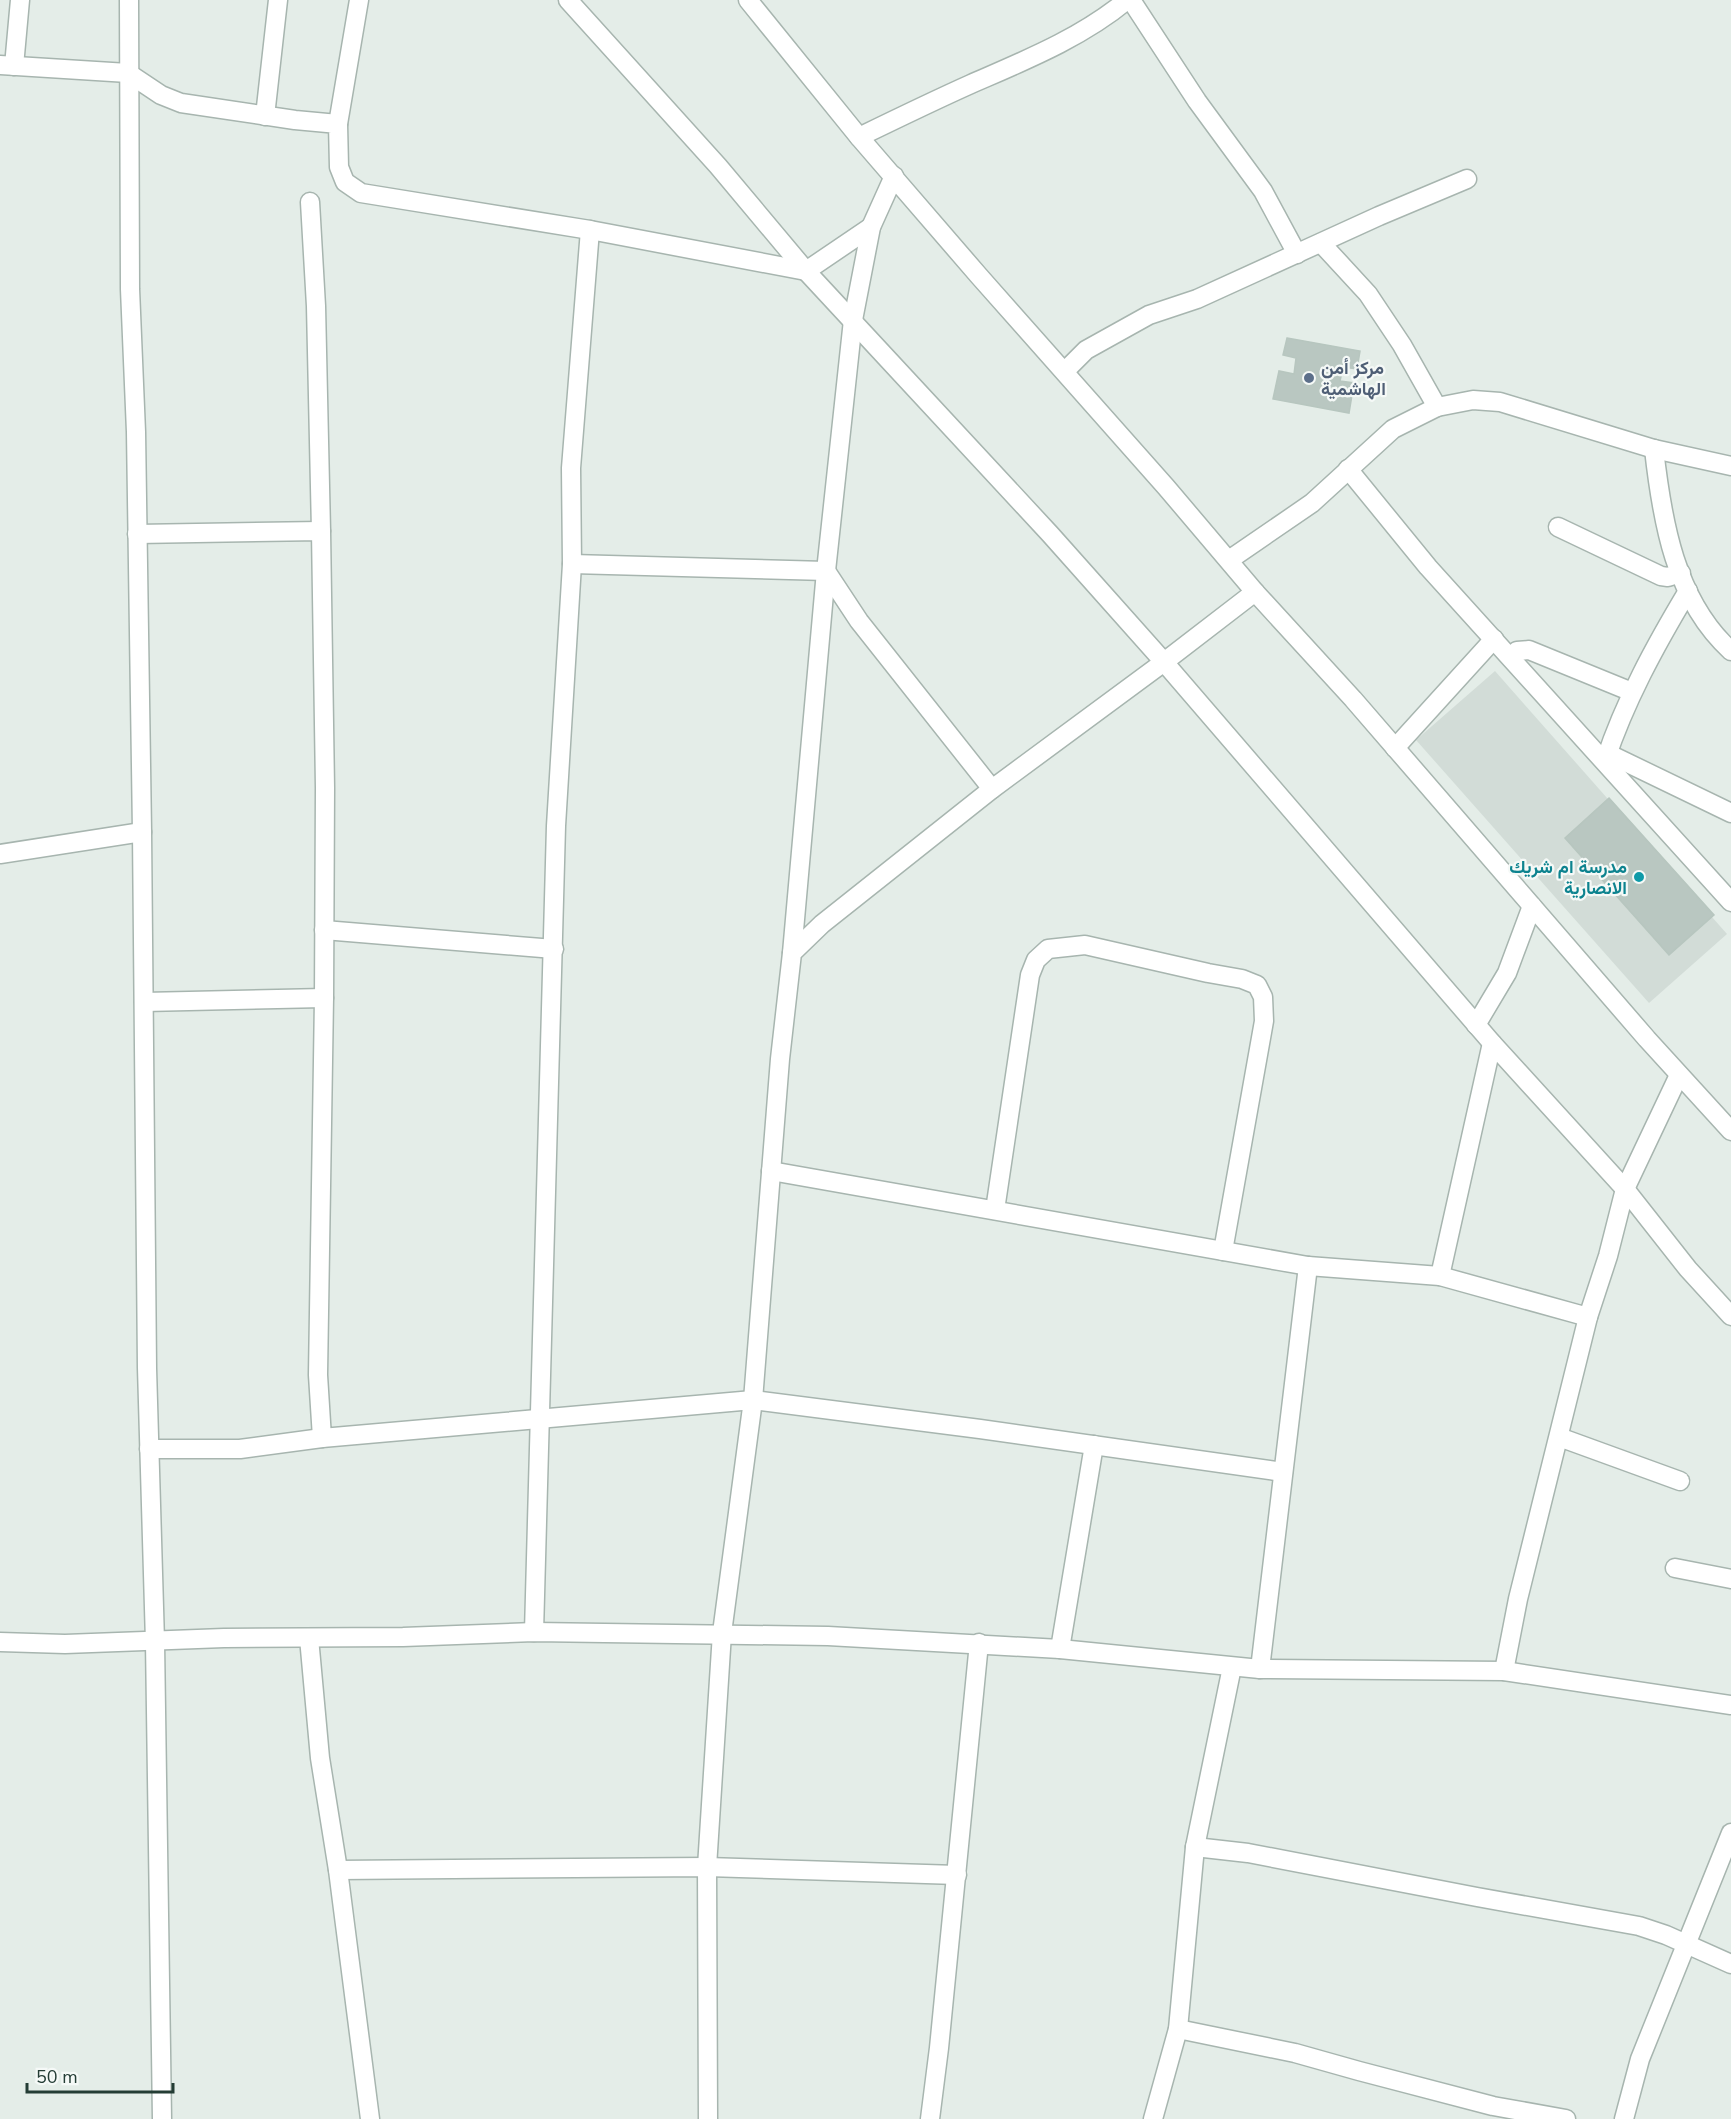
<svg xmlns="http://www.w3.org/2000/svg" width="1731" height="2119" viewBox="0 0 1731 2119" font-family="'Nunito Sans',Vazirmatn,sans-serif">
  <rect width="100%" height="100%" fill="#e4ede8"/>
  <polygon fill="#d2dcd7" points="1495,671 1727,934 1649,1003 1416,740"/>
  <g fill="#b9c7c1" stroke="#b7c6bf" stroke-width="1.5">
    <polygon points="1287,338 1360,351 1357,369 1343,367 1340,381 1354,383 1349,413 1273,399 1279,371 1294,374 1296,358 1283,355"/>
    <polygon points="1609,798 1714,915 1669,955 1565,838"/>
  </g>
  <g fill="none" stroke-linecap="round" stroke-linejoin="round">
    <defs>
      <g id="minor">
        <polyline points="129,0 130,289 136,432 142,832 147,1368 155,1642 162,2119"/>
        <polyline points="568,0 718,166 806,271 1050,534 1164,662 1492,1043 1625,1189 1688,1269 1731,1316"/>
        <polyline points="748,0 859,137 979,276 1166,487 1255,592 1353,699 1647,1039 1731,1131"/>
        <polyline points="1131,0 1197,101 1263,191 1297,254"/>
        <polyline points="0,65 128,73 161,95 181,103 295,120 338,124 339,167 345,182 361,193 590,230 806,271 871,227"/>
        <polyline points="14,66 20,0"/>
        <polyline points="265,116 278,0"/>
        <polyline points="338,124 359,0"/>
        <path d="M 859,137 C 896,119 933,101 971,84 C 1026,60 1081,38 1127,0"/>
        <polyline points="310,202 316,306 321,531"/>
        <polyline points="1321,243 1368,294 1402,345 1437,407"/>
        <polyline points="1065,371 1086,350 1149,315 1197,299 1379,216 1467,179"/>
        <path d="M 1654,449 C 1662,521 1675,600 1731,651"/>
        <polyline points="1348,469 1428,567 1731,902"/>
        <polyline points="1558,527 1661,576 1668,577 1681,573"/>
        <polyline points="137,534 321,531 325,788 324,998 318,1375 322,1438 753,1400 980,1429 1283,1472"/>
        <polyline points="1229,560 1312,503 1393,429 1437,407 1473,400 1500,402 1654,449 1731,466"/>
        <polyline points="572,564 826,571 859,621 992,789"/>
        <polyline points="1512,659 1517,651 1529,650 1632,692"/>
        <polyline points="1395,748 1494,639"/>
        <polyline points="1607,753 1731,813"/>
        <path d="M 1605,761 C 1625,701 1655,646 1688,591"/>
        <polyline points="0,854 142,832"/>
        <polyline points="324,930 554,949"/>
        <polyline points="792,953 826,571 853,320 871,227 894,176"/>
        <polyline points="144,1002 324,998"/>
        <polyline points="1476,1025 1507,973 1532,906"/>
        <polyline points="771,1171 1308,1266 1440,1276 1588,1317"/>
        <polyline points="995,1210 1030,975 1036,960 1048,949 1085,945 1208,973 1242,979 1257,985 1263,997 1264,1021 1223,1251"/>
        <polyline points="1440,1276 1492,1043"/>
        <polyline points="1559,1437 1680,1481"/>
        <polyline points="149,1449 240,1449 322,1438"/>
        <polyline points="1675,1568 1731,1579"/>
        <polyline points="534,1632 556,826 572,564 571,468 590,230"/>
        <polyline points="309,1638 320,1758 338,1870 370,2119"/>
        <polyline points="0,1642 65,1644 224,1638 403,1637 534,1632 828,1636 1060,1649 1260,1669 1504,1671 1731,1705"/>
        <polyline points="1060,1649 1094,1445"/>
        <polyline points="1260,1669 1308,1266"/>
        <polyline points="1504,1671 1518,1599 1588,1317 1608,1256 1625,1189 1679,1075"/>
        <polyline points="1195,1847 1248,1853 1477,1897 1639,1926 1666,1935 1731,1964"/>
        <polyline points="338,1870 707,1867 957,1875"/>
        <polyline points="1178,2029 1295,2053 1359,2071 1493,2106 1566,2119"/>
        <polyline points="708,2119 707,1867 722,1633 753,1400 780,1059 792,953 822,924 992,789 1164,662 1255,592"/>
        <polyline points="930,2119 939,2048 979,1643"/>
        <polyline points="1153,2119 1178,2029 1195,1847 1232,1667"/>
        <polyline points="1624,2119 1640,2059 1731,1833"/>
      </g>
    </defs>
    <use href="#minor" stroke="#a7b5af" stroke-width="21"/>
    <use href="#minor" stroke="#fff" stroke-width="18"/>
  </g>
  <circle fill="#5c6f8a" stroke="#f5f9f7" stroke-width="2" cx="1309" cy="378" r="6"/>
  <circle fill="#0f9aa8" stroke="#f5f9f7" stroke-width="2" cx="1639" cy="877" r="6"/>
  <g text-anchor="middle" stroke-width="4.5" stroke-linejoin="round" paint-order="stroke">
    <g font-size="18" font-weight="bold" fill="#4e5e75" stroke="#f5f9f7" text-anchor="start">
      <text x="1321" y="374">مركز أمن<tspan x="1321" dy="21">الهاشمية</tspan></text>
    </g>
    <g font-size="18" font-weight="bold" fill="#0d838f" stroke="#f5f9f7" text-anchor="end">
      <text x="1627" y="873">مدرسة ام شريك<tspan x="1627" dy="21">الانصارية</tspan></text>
    </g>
  </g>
  <path d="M27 2083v9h146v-9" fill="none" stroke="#243d35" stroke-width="3"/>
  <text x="36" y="2083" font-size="18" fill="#243d35" stroke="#f5f9f7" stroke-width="4.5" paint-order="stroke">50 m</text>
</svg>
